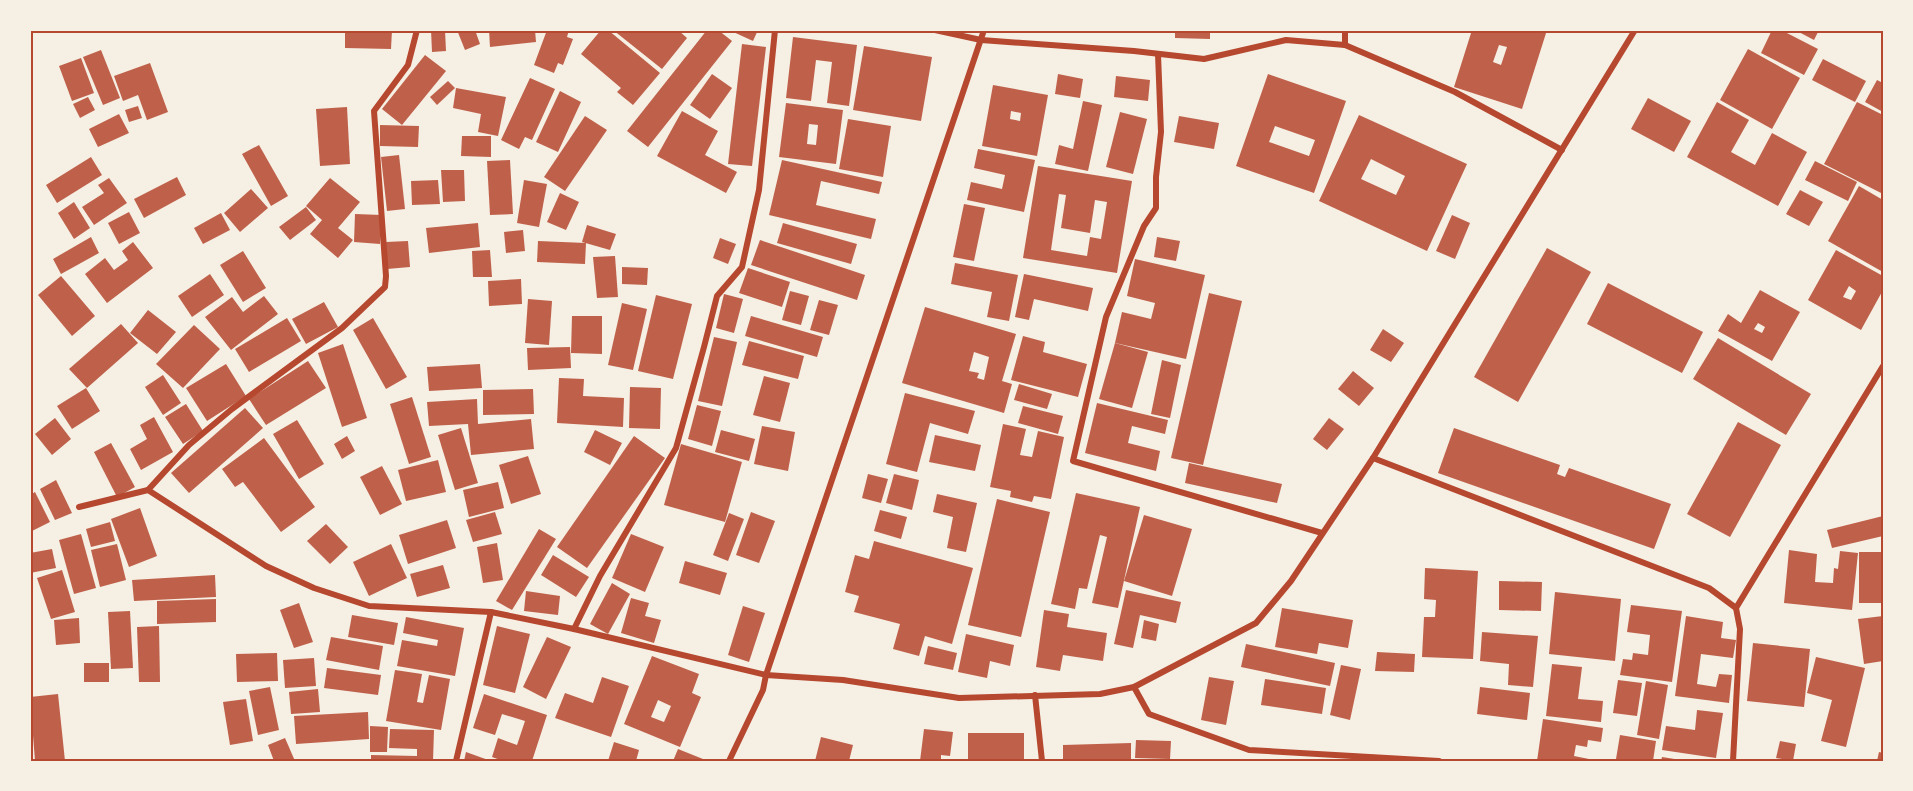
<svg xmlns="http://www.w3.org/2000/svg" width="1913" height="791" viewBox="0 0 1913 791" font-family="'Work Sans',sans-serif">
  <rect width="100%" height="100%" fill="#f6efe4"/>
  <g fill="#bf614a" fill-rule="evenodd">
    <polygon points="345,30 392,30 391,49 345,48"/>
    <polygon points="431,30 445,30 446,51 432,52"/>
    <polygon points="457,30 475,30 480,44 465,50"/>
    <polygon points="489,30 535,30 536,42 490,47"/>
    <polygon points="547,30 569,30 567,37 573,39 563,65 558,63 554,73 534,65"/>
    <polygon points="601,30 608,30 660,73 633,105 617,92 621,88 581,54"/>
    <polygon points="613,30 646,30 649,32 651,30 678,30 687,38 662,69"/>
    <polygon points="707,30 718,30 732,41 648,147 627,131"/>
    <polygon points="729,30 758,30 753,41"/>
    <polygon points="1175,30 1210,30 1210,39 1175,38"/>
    <path d="M 1472,30 L 1547,30 L 1522,109 L 1454,87 ZM 1499,45 L 1507,47 L 1501,65 L 1493,62 Z"/>
    <polygon points="1772,30 1781,30 1818,49 1804,75 1761,53"/>
    <polygon points="1795,30 1819,30 1814,40"/>
    <polygon points="793,37 857,45 849,106 827,103 832,62 816,60 811,101 786,98"/>
    <polygon points="742,44 766,47 752,166 728,164"/>
    <polygon points="864,46 932,57 921,121 853,110"/>
    <polygon points="1748,49 1800,78 1772,129 1720,100"/>
    <polygon points="101,50 120,98 103,105 83,57"/>
    <polygon points="425,55 446,71 402,125 382,109"/>
    <polygon points="81,58 94,93 72,101 59,66"/>
    <polygon points="1823,59 1866,81 1855,102 1812,80"/>
    <polygon points="150,63 168,112 147,120 138,95 123,101 114,76"/>
    <polygon points="712,74 732,88 710,119 690,105"/>
    <polygon points="1058,74 1083,79 1080,98 1055,94"/>
    <path d="M 1268,74 L 1346,101 L 1314,193 L 1236,166 ZM 1275,126 L 1315,140 L 1309,156 L 1269,142 Z"/>
    <polygon points="1116,76 1150,80 1148,101 1114,97"/>
    <polygon points="530,78 555,89 532,140 525,137 519,149 501,140"/>
    <polygon points="1877,80 1883,83 1883,112 1865,102"/>
    <polygon points="448,81 455,88 437,105 430,97"/>
    <path d="M 993,85 L 1048,95 L 1037,156 L 982,146 ZM 1011,111 L 1021,113 L 1020,121 L 1010,119 Z"/>
    <polygon points="456,88 506,97 498,136 478,132 481,114 453,108"/>
    <polygon points="560,91 581,102 558,152 536,142"/>
    <polygon points="88,97 95,110 80,118 73,104"/>
    <polygon points="1648,98 1691,121 1674,152 1631,129"/>
    <polygon points="1083,101 1102,105 1088,171 1055,164 1059,145 1073,149"/>
    <polygon points="1717,102 1749,120 1731,152 1755,165 1772,133 1807,152 1778,206 1687,157"/>
    <polygon points="1857,102 1883,115 1883,194 1824,164"/>
    <path d="M 786,103 L 843,110 L 836,164 L 779,157 ZM 809,124 L 818,125 L 816,145 L 807,144 Z"/>
    <polygon points="138,106 142,118 129,122 125,110"/>
    <polygon points="347,107 350,164 320,166 316,109"/>
    <polygon points="682,111 718,131 705,155 737,172 726,193 657,156"/>
    <polygon points="1120,112 1147,119 1133,174 1106,167"/>
    <polygon points="119,114 129,133 98,147 89,129"/>
    <path d="M 1359,115 L 1467,164 L 1427,251 L 1319,201 ZM 1371,159 L 1405,176 L 1396,195 L 1361,179 Z"/>
    <polygon points="585,116 607,130 565,191 544,177"/>
    <polygon points="1179,116 1219,123 1214,149 1174,142"/>
    <polygon points="848,119 891,126 883,177 839,169"/>
    <polygon points="380,125 419,126 418,147 380,146"/>
    <polygon points="462,136 491,136 491,157 461,156"/>
    <polygon points="259,145 288,196 271,206 242,154"/>
    <polygon points="978,149 1035,160 1024,212 967,200 971,182 1002,189 1005,175 974,168"/>
    <polygon points="399,155 405,209 387,211 381,157"/>
    <polygon points="91,157 102,175 57,203 46,185"/>
    <polygon points="510,160 513,214 490,215 487,161"/>
    <polygon points="782,160 882,182 879,194 821,181 816,205 876,219 871,239 769,215"/>
    <polygon points="1815,161 1857,182 1848,201 1805,180"/>
    <path d="M 1038,166 L 1132,181 L 1117,273 L 1023,258 ZM 1059,194 L 1066,195 L 1061,228 L 1090,233 L 1095,200 L 1107,202 L 1101,239 L 1090,237 L 1087,256 L 1051,250 Z"/>
    <polygon points="441,170 464,170 465,201 443,202"/>
    <polygon points="177,177 186,195 144,218 134,199"/>
    <polygon points="109,178 127,203 94,225 82,207 104,193 98,185"/>
    <polygon points="330,178 360,202 338,228 353,240 338,258 310,234 322,220 306,206"/>
    <polygon points="438,180 440,204 412,205 411,181"/>
    <polygon points="524,180 547,184 539,227 517,223"/>
    <polygon points="1859,186 1883,200 1883,272 1828,241"/>
    <polygon points="251,189 268,208 240,232 224,213"/>
    <polygon points="1800,190 1823,202 1809,226 1786,214"/>
    <polygon points="560,193 579,202 566,230 547,222"/>
    <polygon points="74,202 90,228 74,239 58,213"/>
    <polygon points="964,204 985,208 974,261 953,257"/>
    <polygon points="306,207 316,220 290,240 279,227"/>
    <polygon points="129,212 140,233 119,244 108,223"/>
    <polygon points="221,213 230,230 203,244 194,228"/>
    <polygon points="355,214 382,215 380,244 354,242"/>
    <polygon points="1452,215 1470,223 1455,259 1436,251"/>
    <polygon points="478,223 480,247 429,253 426,228"/>
    <polygon points="783,223 857,244 851,264 777,243"/>
    <polygon points="587,225 616,234 610,250 582,242"/>
    <polygon points="523,230 525,251 506,253 504,232"/>
    <polygon points="91,237 99,253 61,274 53,259"/>
    <polygon points="1157,237 1180,241 1176,261 1154,257"/>
    <polygon points="720,238 736,244 728,264 713,258"/>
    <polygon points="760,240 865,275 857,300 751,265"/>
    <polygon points="408,241 410,267 387,269 386,242"/>
    <polygon points="538,241 586,243 585,264 537,262"/>
    <polygon points="133,242 153,268 107,303 85,274 105,258 114,270 128,260 122,251"/>
    <polygon points="1547,248 1591,272 1518,402 1474,377"/>
    <polygon points="490,250 492,277 473,277 472,251"/>
    <path d="M 1836,250 L 1883,276 L 1883,290 L 1861,330 L 1808,300 ZM 1849,286 L 1856,291 L 1851,300 L 1843,297 Z"/>
    <polygon points="243,251 266,288 243,302 220,265"/>
    <polygon points="615,256 618,297 597,298 593,257"/>
    <polygon points="1135,259 1205,275 1186,359 1115,343 1122,312 1151,319 1155,303 1127,296"/>
    <polygon points="955,263 1018,275 1009,321 987,317 992,292 951,284"/>
    <polygon points="622,267 648,268 647,285 622,284"/>
    <polygon points="748,268 790,282 782,307 739,293"/>
    <polygon points="210,274 224,295 192,317 178,296"/>
    <polygon points="1024,274 1093,288 1088,311 1034,299 1029,320 1015,317"/>
    <polygon points="61,276 95,316 72,336 38,295"/>
    <polygon points="521,279 522,304 489,306 488,281"/>
    <polygon points="1608,283 1703,332 1682,373 1587,324"/>
    <path d="M 1760,290 L 1800,312 L 1772,361 L 1718,331 L 1728,314 L 1741,323 ZM 1758,323 L 1765,327 L 1762,333 L 1754,329 Z"/>
    <polygon points="790,291 809,296 801,325 782,320"/>
    <polygon points="1209,293 1242,301 1203,465 1171,458"/>
    <polygon points="724,294 743,299 734,333 716,328"/>
    <polygon points="656,295 692,304 673,379 638,371"/>
    <polygon points="264,296 278,314 231,350 205,317 232,297 243,312"/>
    <polygon points="528,299 552,301 549,345 525,343"/>
    <polygon points="819,300 838,305 829,335 810,330"/>
    <polygon points="324,302 338,327 306,344 292,319"/>
    <polygon points="622,303 647,309 633,370 608,365"/>
    <path d="M 925,307 L 1016,334 L 1002,381 L 1012,384 L 1004,413 L 902,383 ZM 974,352 L 989,357 L 984,380 L 977,378 L 979,373 L 969,371 Z"/>
    <polygon points="148,310 176,332 157,354 130,333"/>
    <polygon points="572,316 602,316 602,354 571,353"/>
    <polygon points="751,316 823,337 817,357 745,336"/>
    <polygon points="287,318 301,341 249,372 235,349"/>
    <polygon points="373,318 407,377 386,389 353,330"/>
    <polygon points="121,324 138,343 87,388 69,369"/>
    <polygon points="194,325 220,349 183,388 156,364"/>
    <polygon points="1383,329 1404,343 1391,362 1370,350"/>
    <polygon points="1023,336 1045,342 1043,352 1087,364 1078,397 1011,380"/>
    <polygon points="714,337 737,342 722,406 698,401"/>
    <polygon points="1718,338 1811,394 1786,435 1693,379"/>
    <polygon points="749,341 804,356 798,379 742,365"/>
    <polygon points="1115,343 1148,352 1132,408 1099,399"/>
    <polygon points="343,344 367,418 342,427 318,353"/>
    <polygon points="570,347 571,368 528,370 527,348"/>
    <polygon points="1162,360 1181,365 1170,418 1151,414"/>
    <polygon points="308,361 326,388 266,425 249,399"/>
    <polygon points="226,364 246,396 207,421 186,388"/>
    <polygon points="480,364 482,388 429,391 427,367"/>
    <polygon points="1353,371 1374,388 1359,406 1338,389"/>
    <polygon points="163,375 181,403 163,415 145,387"/>
    <polygon points="764,376 790,383 780,422 753,415"/>
    <polygon points="559,378 584,379 583,396 624,398 623,427 557,423"/>
    <polygon points="1019,384 1052,394 1047,409 1014,400"/>
    <polygon points="630,387 661,388 660,429 629,428"/>
    <polygon points="86,388 100,411 72,429 57,406"/>
    <polygon points="533,389 534,414 483,415 483,390"/>
    <polygon points="905,393 975,411 968,434 930,423 917,472 886,464"/>
    <polygon points="412,397 431,457 409,464 390,404"/>
    <polygon points="477,399 478,424 531,419 534,449 471,455 468,424 429,426 427,402"/>
    <polygon points="1097,403 1168,420 1165,434 1132,426 1128,443 1160,451 1156,471 1085,453"/>
    <polygon points="186,404 203,431 183,444 165,417"/>
    <polygon points="697,405 721,411 712,446 688,439"/>
    <polygon points="1023,406 1063,416 1058,434 1018,423"/>
    <polygon points="245,408 263,428 189,493 171,473"/>
    <polygon points="154,417 173,452 141,470 130,449 147,439 140,425"/>
    <polygon points="55,418 71,439 52,455 35,434"/>
    <polygon points="1329,418 1344,429 1327,450 1313,439"/>
    <polygon points="297,420 324,464 299,479 273,434"/>
    <polygon points="1738,422 1781,445 1730,537 1687,514"/>
    <polygon points="1003,424 1026,429 1020,455 1032,457 1038,431 1064,437 1051,499 1034,496 1032,502 1010,497 1011,491 990,487"/>
    <polygon points="762,426 795,432 788,471 754,464"/>
    <polygon points="461,428 478,483 455,490 438,435"/>
    <polygon points="1454,428 1560,465 1557,474 1565,477 1569,468 1671,504 1654,549 1438,473"/>
    <polygon points="595,430 622,443 610,465 584,452"/>
    <polygon points="721,430 755,439 749,461 715,452"/>
    <polygon points="935,435 981,445 975,471 929,462"/>
    <polygon points="347,436 355,451 342,459 334,444"/>
    <polygon points="634,436 665,458 587,568 557,547"/>
    <polygon points="264,438 315,507 281,532 243,482 235,487 222,469"/>
    <polygon points="111,443 135,487 117,497 94,452"/>
    <polygon points="681,444 742,462 725,522 664,505"/>
    <polygon points="528,456 541,494 511,504 499,465"/>
    <polygon points="438,460 446,492 406,501 398,470"/>
    <polygon points="1189,463 1282,484 1277,503 1185,483"/>
    <polygon points="382,466 402,504 380,515 360,477"/>
    <polygon points="868,474 888,479 881,503 862,498"/>
    <polygon points="894,474 919,480 912,510 886,503"/>
    <polygon points="56,480 72,513 55,520 40,489"/>
    <polygon points="498,482 504,508 469,517 463,490"/>
    <polygon points="35,492 50,522 30,532 30,495"/>
    <polygon points="1076,493 1140,507 1118,608 1092,603 1107,537 1100,535 1087,589 1079,588 1075,609 1051,604"/>
    <polygon points="937,494 977,503 966,552 947,548 953,517 933,512"/>
    <polygon points="997,499 1050,512 1021,637 968,625"/>
    <polygon points="140,508 157,556 129,567 111,519"/>
    <polygon points="880,510 907,517 901,539 874,531"/>
    <polygon points="495,512 502,534 473,542 466,520"/>
    <polygon points="751,512 775,521 759,563 736,555"/>
    <polygon points="729,513 744,519 728,561 713,555"/>
    <polygon points="1144,515 1192,529 1172,596 1124,581"/>
    <polygon points="1883,516 1883,536 1832,548 1827,530"/>
    <polygon points="447,520 456,548 408,564 399,535"/>
    <polygon points="110,522 115,541 91,547 86,529"/>
    <polygon points="326,524 348,547 330,564 307,541"/>
    <polygon points="539,529 556,539 512,610 496,601"/>
    <polygon points="81,534 96,588 74,594 59,540"/>
    <polygon points="631,534 664,547 645,592 612,578"/>
    <polygon points="874,541 973,568 952,644 925,636 919,656 893,649 900,624 854,612 859,596 845,592 855,555 869,559"/>
    <polygon points="497,543 503,580 483,583 477,547"/>
    <polygon points="117,544 126,580 100,587 91,550"/>
    <polygon points="391,544 407,578 369,596 353,562"/>
    <polygon points="52,549 56,568 30,573 30,553"/>
    <polygon points="1789,550 1817,554 1815,582 1833,583 1834,568 1838,569 1840,551 1858,553 1852,610 1784,603"/>
    <polygon points="1859,552 1881,552 1883,603 1859,603"/>
    <polygon points="553,555 589,577 576,597 541,575"/>
    <polygon points="685,561 727,573 720,595 679,583"/>
    <polygon points="443,565 450,588 417,597 410,574"/>
    <polygon points="1425,568 1478,571 1473,659 1422,657 1424,617 1435,617 1436,600 1424,599"/>
    <polygon points="62,570 75,612 51,619 37,578"/>
    <polygon points="215,575 216,597 134,601 132,580"/>
    <polygon points="1499,581 1542,582 1541,611 1499,610"/>
    <polygon points="612,583 630,594 608,634 590,624"/>
    <polygon points="1126,590 1181,602 1176,623 1140,615 1133,648 1114,644"/>
    <polygon points="526,591 560,596 558,615 524,611"/>
    <polygon points="1555,592 1621,599 1615,661 1549,654"/>
    <polygon points="631,598 649,603 645,616 661,620 654,643 621,633"/>
    <polygon points="216,599 216,622 157,624 157,601"/>
    <polygon points="299,603 313,642 294,648 280,610"/>
    <polygon points="1631,605 1682,611 1672,682 1620,675 1623,659 1632,660 1633,653 1648,655 1650,635 1627,632"/>
    <polygon points="743,606 765,613 749,662 728,655"/>
    <polygon points="1282,608 1353,620 1348,648 1319,643 1317,654 1275,647"/>
    <polygon points="1044,610 1069,614 1067,627 1107,633 1103,661 1063,655 1060,671 1036,667"/>
    <polygon points="130,611 133,668 111,669 108,612"/>
    <polygon points="352,615 398,623 394,645 348,637"/>
    <polygon points="1686,616 1723,622 1721,638 1736,640 1733,658 1701,654 1697,684 1716,687 1719,674 1732,675 1729,703 1675,696"/>
    <polygon points="1883,616 1883,661 1864,664 1858,619"/>
    <polygon points="406,617 464,628 455,676 397,666 402,640 437,646 438,640 403,633"/>
    <polygon points="79,618 80,643 56,645 54,620"/>
    <polygon points="1144,620 1159,624 1156,641 1141,638"/>
    <polygon points="159,626 160,682 139,682 137,627"/>
    <polygon points="497,626 530,634 515,693 483,685"/>
    <polygon points="1482,632 1538,636 1533,687 1508,685 1509,664 1480,661"/>
    <polygon points="966,634 1014,645 1010,666 990,661 987,678 958,672"/>
    <polygon points="331,637 383,646 379,670 326,660"/>
    <polygon points="547,637 571,647 546,699 523,687"/>
    <polygon points="1753,643 1810,649 1804,707 1747,701"/>
    <polygon points="1246,644 1335,663 1330,686 1241,667"/>
    <polygon points="928,646 957,653 953,670 924,664"/>
    <polygon points="1377,652 1415,654 1414,672 1375,671"/>
    <polygon points="277,653 278,681 237,682 236,654"/>
    <path d="M 652,656 L 699,674 L 692,693 L 701,697 L 680,747 L 624,724 ZM 658,700 L 671,706 L 664,722 L 651,717 Z"/>
    <polygon points="1816,657 1865,668 1846,747 1821,741 1832,700 1807,693"/>
    <polygon points="314,658 316,686 285,688 283,660"/>
    <rect x="84" y="663" width="25" height="19"/>
    <polygon points="1552,664 1582,667 1578,699 1603,701 1601,722 1546,716"/>
    <polygon points="1341,665 1361,669 1350,720 1330,715"/>
    <polygon points="327,668 381,675 378,695 324,688"/>
    <polygon points="395,670 422,674 417,702 423,703 429,675 450,679 441,730 386,721"/>
    <polygon points="602,677 629,686 611,737 555,718 565,693 593,703"/>
    <polygon points="1209,677 1234,681 1226,725 1201,720"/>
    <polygon points="1265,679 1326,688 1322,714 1261,705"/>
    <polygon points="1618,680 1642,683 1637,716 1613,713"/>
    <polygon points="1646,681 1668,685 1659,739 1637,735"/>
    <polygon points="270,687 279,730 258,735 249,691"/>
    <polygon points="1480,687 1530,693 1527,720 1477,714"/>
    <polygon points="318,689 320,712 291,714 289,692"/>
    <polygon points="58,694 65,761 35,761 30,697"/>
    <polygon points="484,694 547,715 532,761 503,761 492,757 498,738 517,745 525,721 502,714 495,735 473,728"/>
    <polygon points="246,699 253,741 230,745 223,702"/>
    <polygon points="1697,710 1723,713 1716,758 1662,750 1666,726 1695,730"/>
    <polygon points="368,712 369,739 296,744 294,716"/>
    <polygon points="1543,719 1603,728 1601,742 1588,740 1587,747 1576,745 1574,756 1599,761 1537,761"/>
    <polygon points="370,726 388,727 387,752 370,752"/>
    <polygon points="390,729 434,730 433,761 371,761 371,755 417,756 417,749 389,748"/>
    <polygon points="924,729 953,732 950,756 941,755 941,761 920,761"/>
    <rect x="968" y="733" width="56" height="28"/>
    <polygon points="1620,735 1656,741 1653,761 1616,759"/>
    <polygon points="821,737 853,745 849,761 815,761"/>
    <polygon points="285,738 295,761 274,761 268,745"/>
    <polygon points="1136,740 1171,741 1170,759 1135,758"/>
    <polygon points="1780,741 1796,744 1793,761 1776,758"/>
    <polygon points="614,742 639,750 636,761 608,761"/>
    <polygon points="1131,743 1131,761 1063,761 1063,745"/>
    <polygon points="678,749 703,759 702,761 673,761"/>
    <polygon points="466,752 491,761 464,761"/>
    <polygon points="1879,752 1883,753 1883,761 1877,761"/>
    <polygon points="1662,757 1681,760 1681,761 1661,761"/>
  </g>
  <g fill="none" stroke-linecap="round" stroke-linejoin="round">
    <g stroke="#b5482f" stroke-width="6">
      <polyline points="935,30 981,40 1134,51 1204,59 1286,40 1345,45 1455,92 1562,150"/>
      <polyline points="1345,45 1345,30"/>
      <polyline points="1158,54 1161,132 1156,177 1156,208 1144,226 1106,317 1073,461 1322,533"/>
      <polyline points="1373,458 1709,588 1736,608"/>
      <polyline points="148,490 266,566 314,588 369,606 491,612 574,629 766,675 843,680 959,698 1100,694 1134,687 1256,623 1291,581 1373,458 1635,30"/>
      <polyline points="79,507 148,490 189,445 232,409 342,328 385,287 386,276 374,111 408,65 417,30"/>
      <polyline points="574,629 600,576 676,448 704,347 717,296 742,267 759,190 775,30"/>
      <polyline points="1134,687 1149,714 1249,750 1439,761"/>
      <polyline points="1035,695 1042,761"/>
      <polyline points="456,761 491,612"/>
      <polyline points="729,761 763,690 766,675 984,30"/>
      <polyline points="1733,761 1740,629 1736,608 1883,366"/>
    </g>
  </g>
  <rect width="1913" height="791" fill="none" stroke="#f6efe4" stroke-width="63"/>
  <rect x="32" y="32" width="1850" height="728" fill="none" stroke="#b5482f" stroke-width="2"/>
</svg>
